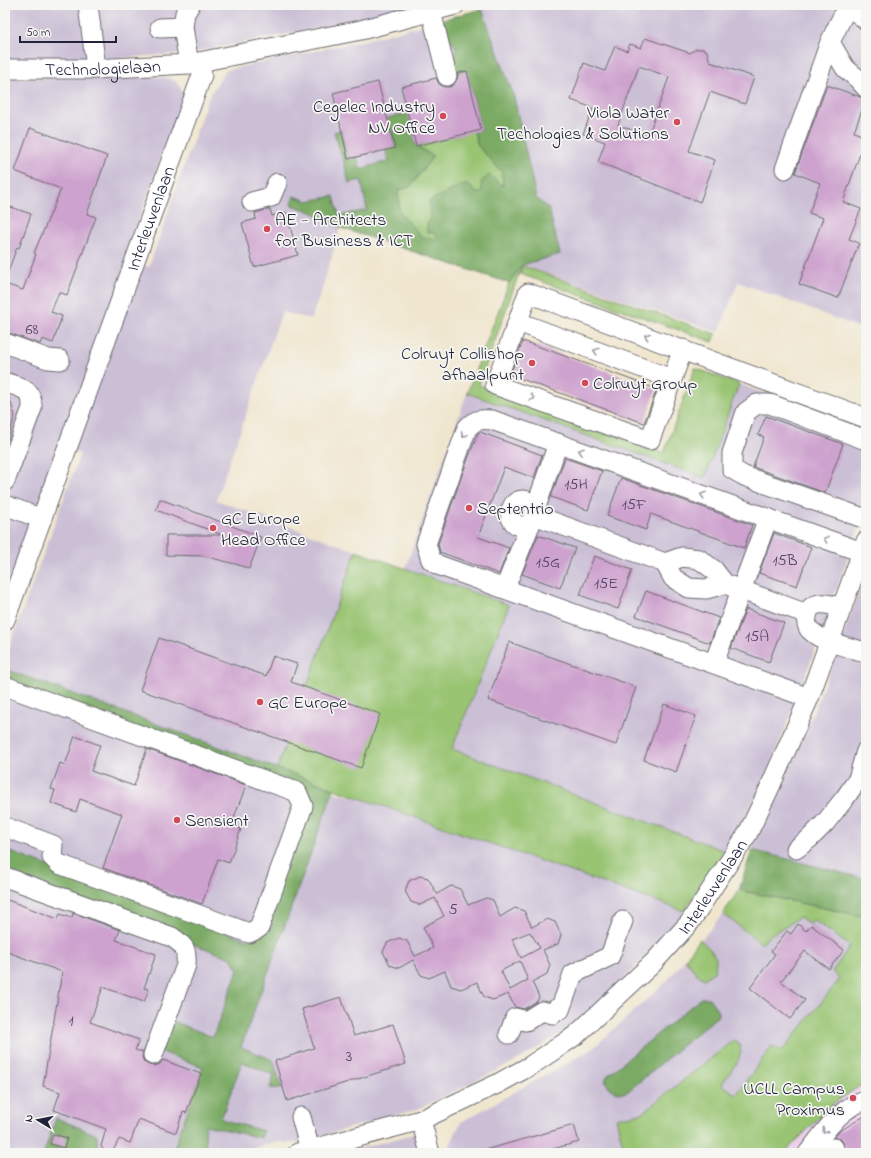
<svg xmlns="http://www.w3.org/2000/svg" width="871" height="1158" viewBox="0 0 871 1158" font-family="'Indie Flower',sans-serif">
  <rect width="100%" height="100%" fill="#f6f6f2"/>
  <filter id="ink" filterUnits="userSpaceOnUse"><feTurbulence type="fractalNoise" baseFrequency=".025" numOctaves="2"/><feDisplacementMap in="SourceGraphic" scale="8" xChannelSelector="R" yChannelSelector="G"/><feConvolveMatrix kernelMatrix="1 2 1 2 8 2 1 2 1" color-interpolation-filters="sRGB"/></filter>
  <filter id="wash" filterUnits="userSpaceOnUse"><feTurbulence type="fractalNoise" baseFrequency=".012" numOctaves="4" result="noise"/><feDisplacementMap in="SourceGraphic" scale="16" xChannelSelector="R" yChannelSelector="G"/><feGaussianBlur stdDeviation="0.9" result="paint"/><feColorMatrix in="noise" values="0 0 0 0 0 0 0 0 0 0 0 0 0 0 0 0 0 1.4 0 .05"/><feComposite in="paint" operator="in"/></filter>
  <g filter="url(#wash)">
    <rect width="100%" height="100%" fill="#f0e6ce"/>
    <polygon fill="#ecd1ea" points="866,1073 866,1153 785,1153"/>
    <g fill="#cbbfd5">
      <polygon points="5,5 419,5 357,21 188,53 95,60 5,61"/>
      <polygon points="499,5 827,5 844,14 866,29 866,330 738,282 719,332 522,265 509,283 340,228 322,289 311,319 282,312 216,500 356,551 277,768 5,669 5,659 80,454 59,447 5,594 5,78 164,77 176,81 183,93 183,102 181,110 164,149 125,258 149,267 208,98 226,70 362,41"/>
      <polygon points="739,384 866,431 866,506 799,694 762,786 739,829 725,851 452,749 509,605 405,569 467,393 705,478"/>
      <polygon points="866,571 866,879 752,850 756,838 779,794 818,701 840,645"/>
      <polygon points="5,682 303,788 248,940 5,850"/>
      <polygon points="323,790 363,799 684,911 676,922 647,955 607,997 573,1025 524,1057 418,1109 296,1143 274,1142 236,1153 5,1153 5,863 262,957"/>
      <polygon points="739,890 866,917 866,1073 785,1153 447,1153 447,1151 461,1122 592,1049 666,982 722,915"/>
      <polygon points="424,1131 430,1153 343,1153"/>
    </g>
    <g fill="#99c472" stroke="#5e7356">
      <polygon points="474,131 478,146 502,172 503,187 476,194 435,233 438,240 422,237 400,213 398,190 410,187 433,156 416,146"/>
      <polygon points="522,265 479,385 664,453 695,368 739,384 705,478 467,393 509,283"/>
      <polygon points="523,266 716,334 713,342 520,274"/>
      <polygon points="356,551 509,605 452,749 725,851 708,877 684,911 334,789 277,768"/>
      <polygon points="739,890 866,917 866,1082 834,1103 784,1153 625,1153 616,1118 642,1113 734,1040 739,1043 741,1052 738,1061 722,1084 736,1095 772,1046 782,1051 840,979 832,972 850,946 813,920 810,925 800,917 769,936 762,944 723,914"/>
      <polygon points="700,939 710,949 716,958 715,971 704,979 696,973 685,959"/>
    </g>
    <g fill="#7aaa64" stroke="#4e6650">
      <polygon points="482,9 514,97 536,198 549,209 560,254 522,265 509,283 341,228 307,210 291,205 294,196 308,201 334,196 339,216 367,210 361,180 349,183 344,162 334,132 341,130 348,159 357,157 360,169 389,161 385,150 395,147 387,118 408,113 416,146 433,156 410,187 398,190 400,213 422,237 438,240 435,233 427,232 427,224 430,220 429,201 462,185 469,185 476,193 482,192 481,182 489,175 503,186 502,172 478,146 474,131 481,130 467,71 451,74 447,58 457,49 444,32 441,20"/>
      <polygon points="5,669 334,789 241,1047 273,1060 282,1089 270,1088 274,1075 242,1062 221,1119 263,1131 261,1138 205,1125 206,1149 199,1153 175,1153 173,1151 203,1067 159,1051 170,1020 213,1037 238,970 231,958 5,875 5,850 248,940 310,802 5,682"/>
      <polygon points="752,850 866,879 866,917 739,890"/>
      <path d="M 701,998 L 709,998 L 719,1012 L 719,1015 L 627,1092 C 615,1095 612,1090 605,1082 L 607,1076 Z"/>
      <polygon points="56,1118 97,1135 98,1153 44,1153"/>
    </g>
    <g id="blocks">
      <g fill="#cda2ce" fill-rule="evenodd">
        <path d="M 645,38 L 690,53 L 696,49 L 703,49 L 707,51 L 710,62 L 754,77 L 745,104 L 710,92 L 689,151 L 715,160 L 700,202 L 598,162 L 605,142 L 583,134 L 593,108 L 571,100 L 584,63 L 605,71 L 615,46 L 627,51 L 630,44 L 641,48 ZM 639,66 L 669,77 L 648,136 L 618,125 Z"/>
        <polygon points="467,71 481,130 416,146 401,87 436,78 439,84 444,87 450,87 454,84 457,79 458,73"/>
        <polygon points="378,82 395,148 348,159 333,93"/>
        <polygon points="827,85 866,99 854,132 866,137 843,202 861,209 849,239 859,243 838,298 799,284 823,218 809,213 820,183 795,173"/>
        <polygon points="30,128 107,156 87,214 96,217 67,295 59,292 51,312 62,316 53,343 42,339 40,344 9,333 5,332 5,284 23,290 36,254 34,253 61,189 15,171"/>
        <polygon points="5,205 31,214 19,248 17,247 6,277 5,277"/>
        <polygon points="270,209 272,216 286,212 298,255 254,267 242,223 256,219 255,213"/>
        <polygon points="523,341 657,389 644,423 510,375"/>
        <polygon points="5,394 8,395 15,415 8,440 5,439"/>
        <polygon points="766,416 843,444 825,493 753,467 764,437 758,435"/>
        <polygon points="480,432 542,455 534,478 504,467 478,537 509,548 499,574 440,552 438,544 462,475 478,433"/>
        <polygon points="565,458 602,471 588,510 551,497"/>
        <polygon points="621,478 752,525 744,548 651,514 646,530 607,516"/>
        <polygon points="160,499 261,537 249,569 239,565 204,556 166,555 166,535 223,535 156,510"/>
        <polygon points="774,533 811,547 797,586 759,573"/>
        <polygon points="538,535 575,548 560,588 522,574"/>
        <polygon points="594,556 632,570 618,609 580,595"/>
        <polygon points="646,591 719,618 710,643 636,616"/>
        <polygon points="746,609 784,623 769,662 731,648"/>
        <polygon points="159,638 266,676 273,656 297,664 291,682 380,714 361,768 140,690"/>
        <polygon points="509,642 636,687 616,745 488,700"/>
        <polygon points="664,704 696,716 676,772 644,760"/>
        <polygon points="75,736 100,745 91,771 134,786 147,749 246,785 231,826 241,829 229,863 218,859 202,904 103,868 122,814 80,799 76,812 51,803 55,790 51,789 60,763 65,765"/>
        <path d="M 420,876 L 428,878 L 437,894 L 451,886 L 460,889 L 468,905 L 486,898 L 493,900 L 500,917 L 515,908 L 524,911 L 532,927 L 547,919 L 555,922 L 561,935 L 558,944 L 543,950 L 550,965 L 547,974 L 532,982 L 539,997 L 537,1001 L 524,1009 L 515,1007 L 508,994 L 493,1000 L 484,997 L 477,982 L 461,989 L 451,986 L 445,971 L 429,978 L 421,975 L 413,960 L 399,968 L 390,965 L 383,952 L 387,943 L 399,938 L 407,941 L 415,956 L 433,948 L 423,927 L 444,916 L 435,898 L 420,905 L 411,902 L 405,891 L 409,881 ZM 530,932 L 540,948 L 521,958 L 512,939 ZM 520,961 L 528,980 L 510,990 L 501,971 Z"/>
        <polygon points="5,899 58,919 60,914 72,918 73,913 120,930 116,940 156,954 144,988 149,989 144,1002 103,987 90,1022 139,1040 135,1050 143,1052 142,1057 144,1062 149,1065 155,1066 160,1064 163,1060 201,1074 186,1113 183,1112 176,1133 139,1119 130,1143 119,1139 113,1151 106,1153 103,1150 101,1146 106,1129 54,1110 60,1092 43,1086 62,972 5,951"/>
        <polygon points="798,924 806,931 811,925 844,950 829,969 805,951 781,981 805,1000 790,1019 750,988 775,954 771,951 787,931 791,934"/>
        <polygon points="341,997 354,1036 393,1024 406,1064 287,1101 275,1061 314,1048 302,1009"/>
        <polygon points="866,1115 866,1153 843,1153 845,1149 844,1144 841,1139 834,1137 840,1131"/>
        <polygon points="574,1125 579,1142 537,1153 485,1153 485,1150"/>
        <polygon points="53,1134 67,1138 64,1148 50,1144"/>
      </g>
    </g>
  </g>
  <g filter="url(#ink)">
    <use href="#blocks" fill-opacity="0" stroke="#6a676e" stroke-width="1"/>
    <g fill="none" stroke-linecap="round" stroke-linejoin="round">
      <defs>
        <g id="minor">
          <polyline points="88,5 95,60 94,69"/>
          <polyline points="847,5 866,20"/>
          <polyline points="431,11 447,76"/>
          <polyline points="160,28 183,27"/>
          <polyline points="830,42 845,68 858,79 866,88"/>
          <polyline points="189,64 183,27 185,13 190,5"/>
          <path id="s1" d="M 5,69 L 94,69 L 189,64 L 361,30 L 455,5"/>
          <polyline points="785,169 830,42 848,5"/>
          <polyline points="252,202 271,197 277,183"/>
          <polyline points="518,322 672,379"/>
          <polyline points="5,343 48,359 60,360"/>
          <polyline points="683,349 650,440 495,385 528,293 866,418"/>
          <path d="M 5,382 C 20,388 33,388 32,408 L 5,481"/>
          <polyline points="866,440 770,404 757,404 746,412 732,453 732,469 744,476 866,519"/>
          <polyline points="5,505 42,519"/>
          <polyline points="536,507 558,443"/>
          <path d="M 534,515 L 530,525 C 497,533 511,482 536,507 L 534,515 L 665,563 L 682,557 L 699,559 L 714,570 L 725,584"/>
          <polyline points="665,563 673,578 689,588 706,589 725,584 807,614"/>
          <polyline points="505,588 530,525"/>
          <path d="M 842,608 C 830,604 809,598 807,617 C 806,622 807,628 811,631 C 822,642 851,648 866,652"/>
          <path id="s2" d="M 5,620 L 202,75 L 200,62"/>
          <polyline points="714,663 768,518"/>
          <polyline points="5,686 297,792 303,806 259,928 249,933 59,864 52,857 53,845 5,827"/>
          <path d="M 809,698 L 438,565 L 431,560 L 426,544 L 467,428 C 476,419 480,419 492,420 L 862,552"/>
          <polyline points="796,849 809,839 825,823 845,798 858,779 866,751"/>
          <path d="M 5,877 L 172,937 C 185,946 187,949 186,965 L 153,1055"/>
          <polyline points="509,1034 515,1018 526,1021 542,1011 553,1014 556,1009 560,1010 573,974 610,956 623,921"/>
          <polyline points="301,1117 310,1150"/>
          <polyline points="421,1120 430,1153"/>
          <path id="s3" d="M 298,1153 L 421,1120 L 497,1084 L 530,1066 L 560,1046 L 576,1035 L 653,963 L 690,922 L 748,833 L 769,789 L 809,698 L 866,541"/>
          <path d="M 808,1153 C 824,1133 840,1107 866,1100"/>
          <polyline points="830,1153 834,1148"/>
        </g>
      </defs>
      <use href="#minor" stroke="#6a676e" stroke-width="21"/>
      <use href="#minor" stroke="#fff" stroke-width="19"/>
    </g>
    <defs><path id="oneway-chevron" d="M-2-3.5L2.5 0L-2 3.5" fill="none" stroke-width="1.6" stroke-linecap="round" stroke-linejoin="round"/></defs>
    <g stroke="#9c9ca7">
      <use href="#oneway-chevron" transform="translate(647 336) rotate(-160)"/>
      <use href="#oneway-chevron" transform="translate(596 351) rotate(-160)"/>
      <use href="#oneway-chevron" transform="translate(532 398) rotate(20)"/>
      <use href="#oneway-chevron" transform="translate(464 435) rotate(110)"/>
      <use href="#oneway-chevron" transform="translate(581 451) rotate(-161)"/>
      <use href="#oneway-chevron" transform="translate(703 495) rotate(-161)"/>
      <use href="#oneway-chevron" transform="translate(826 539) rotate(-160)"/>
      <use href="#oneway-chevron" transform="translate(825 1131) rotate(127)"/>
    </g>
  </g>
  <g fill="#d1495b" stroke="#f6f6f2" stroke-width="1.5">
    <circle cx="443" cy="116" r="4"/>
    <circle cx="677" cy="122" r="4"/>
    <circle cx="267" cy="229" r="4"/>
    <circle cx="532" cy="363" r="4"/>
    <circle cx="585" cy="383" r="4"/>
    <circle cx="469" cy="508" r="4"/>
    <circle cx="213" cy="528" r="4"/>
    <circle cx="260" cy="702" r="4"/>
    <circle cx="177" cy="820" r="4"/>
    <circle cx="853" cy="1098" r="4"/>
  </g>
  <g text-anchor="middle" stroke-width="3.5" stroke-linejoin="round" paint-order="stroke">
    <g font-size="16" fill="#4d4260">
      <text x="32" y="334">68</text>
      <text x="576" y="489">15H</text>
      <text x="634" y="509">15F</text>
      <text x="785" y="565">15B</text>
      <text x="548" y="567">15G</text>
      <text x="606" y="588">15E</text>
      <text x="757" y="641">15A</text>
      <text x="453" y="914">5</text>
      <text x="71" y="1025">1</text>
      <text x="349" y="1061">3</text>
    </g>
    <g font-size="18" fill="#22223b" stroke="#f6f6f2">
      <text dy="6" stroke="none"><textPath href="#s1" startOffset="98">Technologielaan</textPath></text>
      <text dy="6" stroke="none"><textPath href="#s2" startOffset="427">Interleuvenlaan</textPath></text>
      <text dy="6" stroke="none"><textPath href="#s3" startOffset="507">Interleuvenlaan</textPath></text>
    </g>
    <g font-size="18" fill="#22223b" stroke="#f6f6f2" text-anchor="start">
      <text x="435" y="112" text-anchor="end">Cegelec Industry<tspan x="435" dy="21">NV Office</tspan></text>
      <text x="669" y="118" text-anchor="end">Viola Water<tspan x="669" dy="21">Techologies &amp; Solutions</tspan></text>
      <text x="275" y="225">AE - Architects<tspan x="275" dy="21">for Business &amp; ICT</tspan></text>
      <text x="524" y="359" text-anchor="end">Colruyt Collishop<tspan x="524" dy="21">afhaalpunt</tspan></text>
      <text x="593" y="389">Colruyt Group</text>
      <text x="477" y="514">Septentrio</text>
      <text x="221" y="524">GC Europe<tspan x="221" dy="21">Head Office</tspan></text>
      <text x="268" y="708">GC Europe</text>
      <text x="185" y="826">Sensient</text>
      <text x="845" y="1094" text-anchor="end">UCLL Campus<tspan x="845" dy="21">Proximus</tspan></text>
    </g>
  </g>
  <rect width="871" height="1158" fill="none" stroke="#f6f6f2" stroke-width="20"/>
  <g transform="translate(38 1120) rotate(280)" stroke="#f6f6f2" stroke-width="3" paint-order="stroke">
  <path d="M0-3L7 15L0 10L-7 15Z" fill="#22223b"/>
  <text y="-6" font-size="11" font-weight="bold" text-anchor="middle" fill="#22223b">N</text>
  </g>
  <path d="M20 36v6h96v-6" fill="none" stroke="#22223b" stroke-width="2"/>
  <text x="26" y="36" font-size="12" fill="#22223b" stroke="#f6f6f2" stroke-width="3" paint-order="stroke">50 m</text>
</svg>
